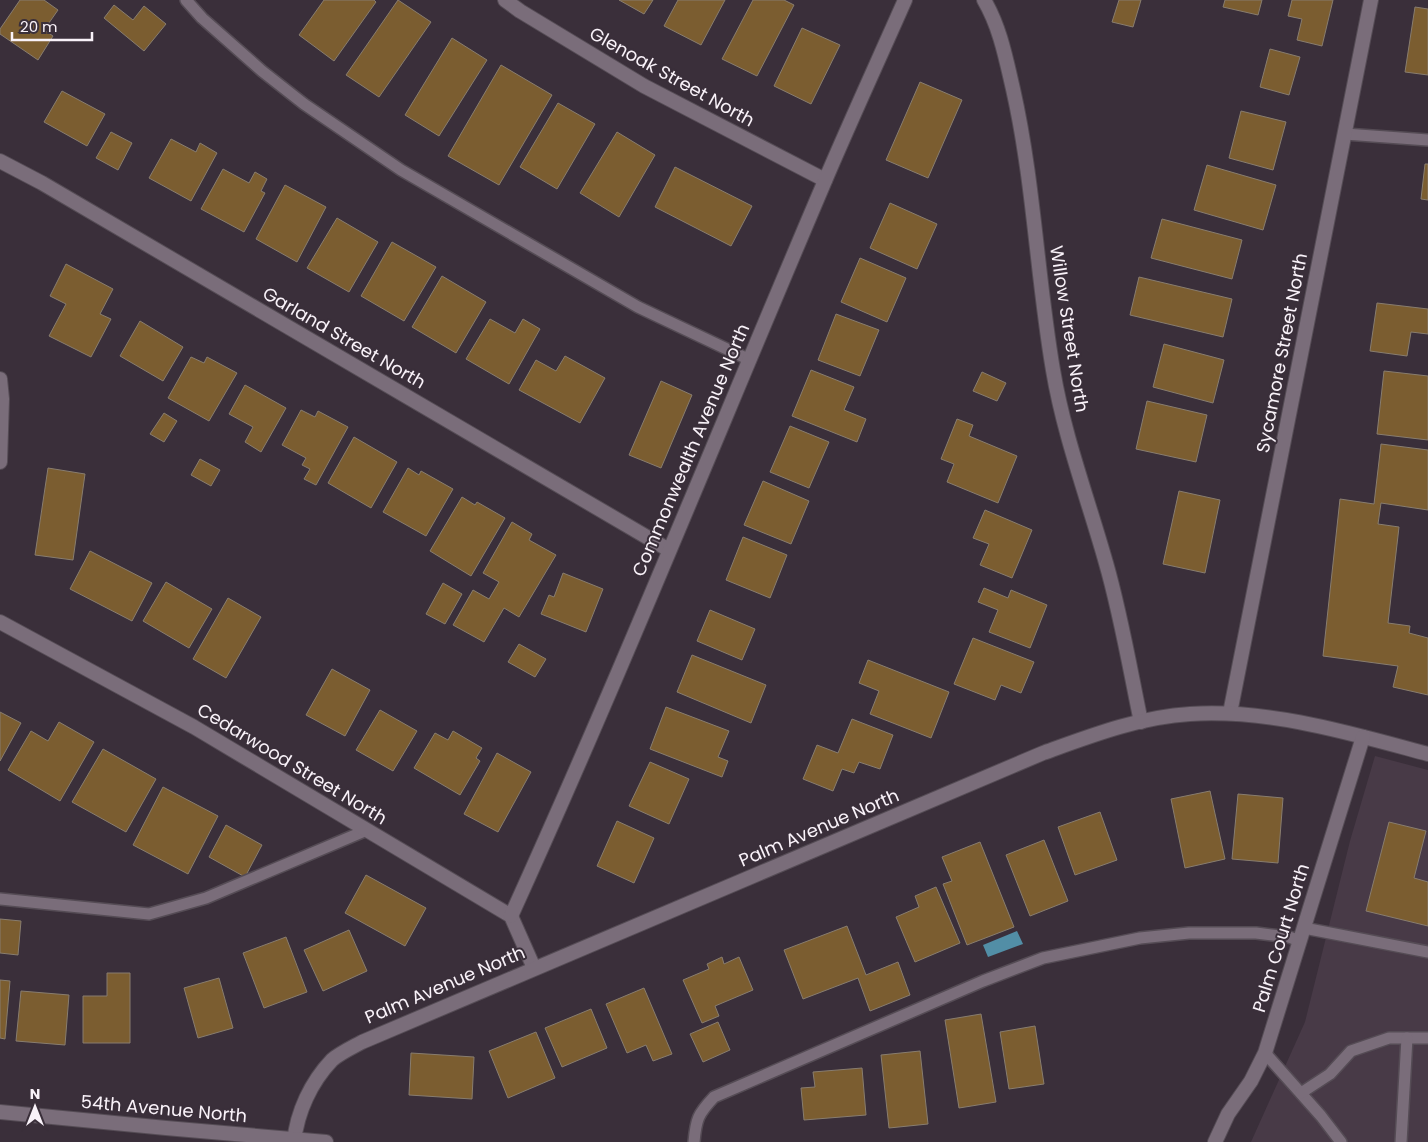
<svg xmlns="http://www.w3.org/2000/svg" width="1428" height="1142" viewBox="0 0 1428 1142" font-family="Poppins,sans-serif">
  <rect width="100%" height="100%" fill="#3a2f3a"/>
  <polygon fill="#483a47" points="1375,756 1428,770 1428,1142 1251,1142 1305,1022 1350,841"/>
  <polygon fill="#528ea6" points="1017,931 1023,944 988,957 983,945"/>
  <g fill="#7b5d30" stroke="#887d6f">
    <polygon points="20,0 44,0 58,10 44,30 53,36 38,60 0,34 0,29"/>
    <polygon points="324,0 374,0 376,2 334,61 299,35"/>
    <polygon points="398,0 431,22 379,97 346,75"/>
    <polygon points="619,0 653,0 644,14"/>
    <polygon points="678,0 725,0 701,45 664,26"/>
    <polygon points="753,0 784,0 794,5 757,76 722,59"/>
    <polygon points="1119,0 1141,0 1133,27 1112,22"/>
    <polygon points="1225,0 1262,0 1258,15 1223,7"/>
    <polygon points="1292,0 1333,0 1322,46 1297,40 1302,19 1288,16"/>
    <polygon points="114,5 133,20 144,6 166,24 144,51 104,18"/>
    <polygon points="1415,7 1428,9 1428,75 1405,72"/>
    <polygon points="802,28 840,45 811,104 774,86"/>
    <polygon points="452,38 487,60 439,136 405,115"/>
    <polygon points="1270,49 1300,57 1289,95 1260,87"/>
    <polygon points="501,65 552,95 499,185 448,156"/>
    <polygon points="920,82 962,100 928,178 886,160"/>
    <polygon points="62,91 105,114 87,146 44,122"/>
    <polygon points="558,103 595,124 557,189 520,167"/>
    <polygon points="1241,111 1286,122 1273,170 1229,158"/>
    <polygon points="111,132 132,143 118,170 96,158"/>
    <polygon points="617,132 655,155 619,217 580,193"/>
    <polygon points="171,139 196,152 200,143 217,153 191,201 149,178"/>
    <polygon points="1425,164 1428,164 1428,200 1421,199"/>
    <polygon points="1207,165 1276,185 1263,230 1194,210"/>
    <polygon points="675,167 752,206 731,246 655,207"/>
    <polygon points="223,169 249,183 255,172 267,179 261,191 265,193 244,232 201,209"/>
    <polygon points="285,185 326,207 297,262 256,239"/>
    <polygon points="890,203 937,224 917,269 870,248"/>
    <polygon points="337,218 378,242 349,292 307,268"/>
    <polygon points="1162,219 1242,240 1232,279 1151,258"/>
    <polygon points="392,242 436,267 404,321 361,296"/>
    <polygon points="860,258 906,278 887,322 841,302"/>
    <polygon points="66,264 113,289 100,314 111,319 91,357 49,336 66,304 50,296"/>
    <polygon points="442,276 486,302 456,353 412,327"/>
    <polygon points="1139,277 1232,299 1223,337 1130,315"/>
    <polygon points="1377,303 1428,309 1428,334 1411,332 1407,356 1370,351"/>
    <polygon points="836,314 879,330 860,376 818,360"/>
    <polygon points="490,319 515,333 523,319 540,329 509,384 466,359"/>
    <polygon points="140,321 183,347 163,381 120,356"/>
    <polygon points="1164,344 1224,360 1213,403 1153,387"/>
    <polygon points="565,356 605,378 580,423 519,390 536,360 556,371"/>
    <polygon points="191,357 204,363 207,357 237,373 209,421 168,398"/>
    <polygon points="811,370 854,387 844,410 866,419 857,442 792,416"/>
    <polygon points="1384,371 1428,376 1428,440 1377,434"/>
    <polygon points="982,372 1006,383 997,401 973,391"/>
    <polygon points="661,381 692,395 661,468 629,455"/>
    <polygon points="245,385 286,408 261,452 245,442 253,427 229,414"/>
    <polygon points="1147,401 1207,415 1196,462 1136,449"/>
    <polygon points="301,410 315,417 318,411 348,427 316,485 304,479 310,469 302,465 306,458 282,445"/>
    <polygon points="164,413 177,421 164,442 150,434"/>
    <polygon points="957,419 973,425 969,436 1017,456 998,503 947,482 954,464 941,459"/>
    <polygon points="790,426 829,442 809,488 770,472"/>
    <polygon points="354,437 397,462 371,508 328,483"/>
    <polygon points="1381,444 1428,450 1428,510 1381,503 1378,524 1399,527 1388,623 1410,626 1409,633 1428,638 1428,695 1393,687 1398,666 1323,656 1340,499 1374,504"/>
    <polygon points="200,459 220,470 211,486 191,475"/>
    <polygon points="48,468 85,474 73,560 35,555"/>
    <polygon points="408,468 419,475 421,471 453,489 426,536 383,512"/>
    <polygon points="763,481 809,501 791,544 744,525"/>
    <polygon points="1179,491 1220,500 1205,573 1163,564"/>
    <polygon points="462,497 475,505 477,502 505,518 471,576 430,551"/>
    <polygon points="985,510 1032,530 1012,578 980,565 989,544 973,538"/>
    <polygon points="512,522 532,534 529,540 556,555 519,617 504,608 484,642 453,625 473,590 489,599 499,582 483,573"/>
    <polygon points="743,537 787,555 770,598 726,580"/>
    <polygon points="90,551 152,583 132,621 70,589"/>
    <polygon points="563,573 603,589 586,632 541,614 549,595 554,597"/>
    <polygon points="166,582 212,609 189,648 143,621"/>
    <polygon points="443,583 462,594 445,624 426,614"/>
    <polygon points="984,588 1008,598 1011,590 1047,605 1030,648 989,632 998,610 978,602"/>
    <polygon points="228,598 261,617 226,678 193,659"/>
    <polygon points="710,610 755,629 742,660 697,641"/>
    <polygon points="973,638 1034,662 1021,693 1001,685 995,700 954,684"/>
    <polygon points="519,644 546,659 535,677 508,662"/>
    <polygon points="692,655 766,685 751,723 677,692"/>
    <polygon points="868,660 949,692 931,738 870,714 879,691 859,683"/>
    <polygon points="332,669 370,690 345,736 306,715"/>
    <polygon points="666,707 729,731 718,757 728,761 722,777 650,749"/>
    <polygon points="380,710 417,731 393,771 356,750"/>
    <polygon points="0,712 21,723 0,761"/>
    <polygon points="852,719 893,735 880,769 859,762 854,773 842,769 833,791 803,779 817,745 838,753"/>
    <polygon points="59,722 94,742 60,801 8,770 31,731 48,741"/>
    <polygon points="453,731 482,748 476,758 480,761 460,795 414,768 435,733 448,740"/>
    <polygon points="103,749 156,779 126,832 72,802"/>
    <polygon points="497,753 531,772 498,832 464,814"/>
    <polygon points="650,762 689,779 669,824 629,806"/>
    <polygon points="163,787 218,816 188,874 133,845"/>
    <polygon points="1210,791 1225,859 1185,868 1171,799"/>
    <polygon points="1238,794 1283,798 1278,863 1232,859"/>
    <polygon points="1100,812 1117,860 1075,875 1058,827"/>
    <polygon points="617,821 654,838 634,883 597,866"/>
    <polygon points="1389,822 1426,831 1414,878 1428,882 1428,926 1366,911"/>
    <polygon points="226,825 262,845 245,877 209,857"/>
    <polygon points="1044,840 1068,901 1030,916 1006,855"/>
    <polygon points="980,842 1014,927 967,945 943,884 952,881 942,857"/>
    <polygon points="366,875 426,908 405,946 345,913"/>
    <polygon points="936,887 960,943 915,962 896,917 919,907 915,896"/>
    <polygon points="0,919 21,921 18,955 0,953"/>
    <polygon points="847,926 866,975 898,962 910,995 870,1011 858,978 803,999 784,950"/>
    <polygon points="349,930 367,971 323,991 304,950"/>
    <polygon points="286,937 307,992 264,1008 243,953"/>
    <polygon points="722,957 724,964 739,957 753,990 715,1006 719,1016 702,1023 683,980 709,969 707,964"/>
    <polygon points="107,973 130,973 130,1043 83,1043 83,996 107,996"/>
    <polygon points="219,978 233,1028 198,1038 184,988"/>
    <polygon points="0,980 10,981 5,1039 0,1038"/>
    <polygon points="644,988 672,1054 653,1061 646,1045 627,1053 606,1004"/>
    <polygon points="21,991 69,995 65,1045 16,1041"/>
    <polygon points="591,1009 607,1048 562,1067 545,1028"/>
    <polygon points="981,1014 996,1102 959,1108 945,1020"/>
    <polygon points="718,1022 730,1050 703,1062 690,1034"/>
    <polygon points="1035,1026 1044,1084 1009,1089 1000,1032"/>
    <polygon points="536,1032 555,1078 508,1098 489,1051"/>
    <polygon points="920,1051 928,1124 889,1128 881,1055"/>
    <polygon points="411,1053 474,1057 472,1099 409,1095"/>
    <polygon points="862,1068 866,1115 804,1120 801,1088 815,1087 813,1072"/>
  </g>
  <g fill="none" stroke-linecap="round" stroke-linejoin="round">
    <defs>
      <g id="service">
        <polyline points="186,0 202,18 262,71 304,104 401,170 638,307 750,360"/>
        <polyline points="1345,134 1428,140"/>
        <polyline points="0,899 149,914 206,898 367,830"/>
        <polyline points="1304,928 1428,952"/>
        <polyline points="1265,1053 1321,1116 1341,1142"/>
        <polyline points="1301,1093 1330,1074 1351,1051 1389,1038 1428,1038"/>
        <path d="M 694,1142 C 696,1119 698,1114 714,1097 L 983,981 L 1043,958 L 1140,938 L 1189,933 L 1256,933 L 1289,937 L 1300,941"/>
        <polyline points="1401,1142 1407,1038"/>
      </g>
      <g id="minor">
        <polyline points="505,0 520,11 644,86 825,180"/>
        <path d="M 984,0 C 1000,27 1006,59 1013,89 C 1034,182 1037,277 1053,370 C 1064,436 1088,499 1106,563 C 1121,615 1130,669 1141,722"/>
        <polyline points="0,161 42,183 669,550"/>
        <polyline points="0,379 2,399 0,462"/>
        <polyline points="0,622 194,727 511,916 534,968"/>
        <polyline points="1230,713 1371,0"/>
        <path d="M 511,916 C 621,674 720,427 824,183 C 850,122 878,61 905,0"/>
        <path d="M 294,1142 C 297,1112 311,1082 332,1060 C 340,1053 353,1047 362,1042 L 1043,753 C 1090,736 1139,717 1190,714 C 1271,709 1350,733 1428,754"/>
        <polyline points="1215,1142 1228,1114 1251,1081 1265,1053 1363,737"/>
      </g>
      <polyline id="secondary" points="0,1112 166,1128 326,1142"/>
    </defs>
    <use href="#service" stroke="#554c55" stroke-width="14"/>
    <use href="#minor" stroke="#554c55" stroke-width="16"/>
    <use href="#secondary" stroke="#554c55" stroke-width="16"/>
    <use href="#service" stroke="#7a6d7a" stroke-width="11"/>
    <use href="#minor" stroke="#7a6d7a" stroke-width="14"/>
    <use href="#secondary" stroke="#7a6d7a" stroke-width="14"/>
  </g>
  <g text-anchor="middle" stroke-width="4" stroke-linejoin="round" paint-order="stroke">
    <g font-size="18" fill="#f9f2f9" stroke="#3a2f3a">
      <text transform="translate(672 77) rotate(29)" y="6">Glenoak Street North</text>
      <text transform="translate(1069 329) rotate(81)" y="6">Willow Street North</text>
      <text transform="translate(344 338) rotate(30)" y="6">Garland Street North</text>
      <text transform="translate(1282 353) rotate(-79)" y="6">Sycamore Street North</text>
      <text transform="translate(691 450) rotate(-67)" y="6">Commonwealth Avenue North</text>
      <text transform="translate(292 764) rotate(31)" y="6">Cedarwood Street North</text>
      <text transform="translate(819 828) rotate(-23)" y="6">Palm Avenue North</text>
      <text transform="translate(1281 938) rotate(-73)" y="6">Palm Court North</text>
      <text transform="translate(445 985) rotate(-23)" y="6">Palm Avenue North</text>
      <text transform="translate(164 1109) rotate(5)" y="6">54th Avenue North</text>
    </g>
  </g>
  <g transform="translate(35 1107)" stroke="#3a2f3a" stroke-width="4" paint-order="stroke">
  <path d="M0-4L9 19L0 12L-9 19Z" fill="#f9f2f9"/>
  <text y="-8" font-size="14" font-weight="bold" text-anchor="middle" fill="#f9f2f9">N</text>
  </g>
  <path d="M12 32v8h80v-8" fill="none" stroke="#f9f2f9" stroke-width="2.5"/>
  <text x="20" y="32" font-size="15" fill="#f9f2f9" stroke="#3a2f3a" stroke-width="4" paint-order="stroke">20 m</text>
</svg>
